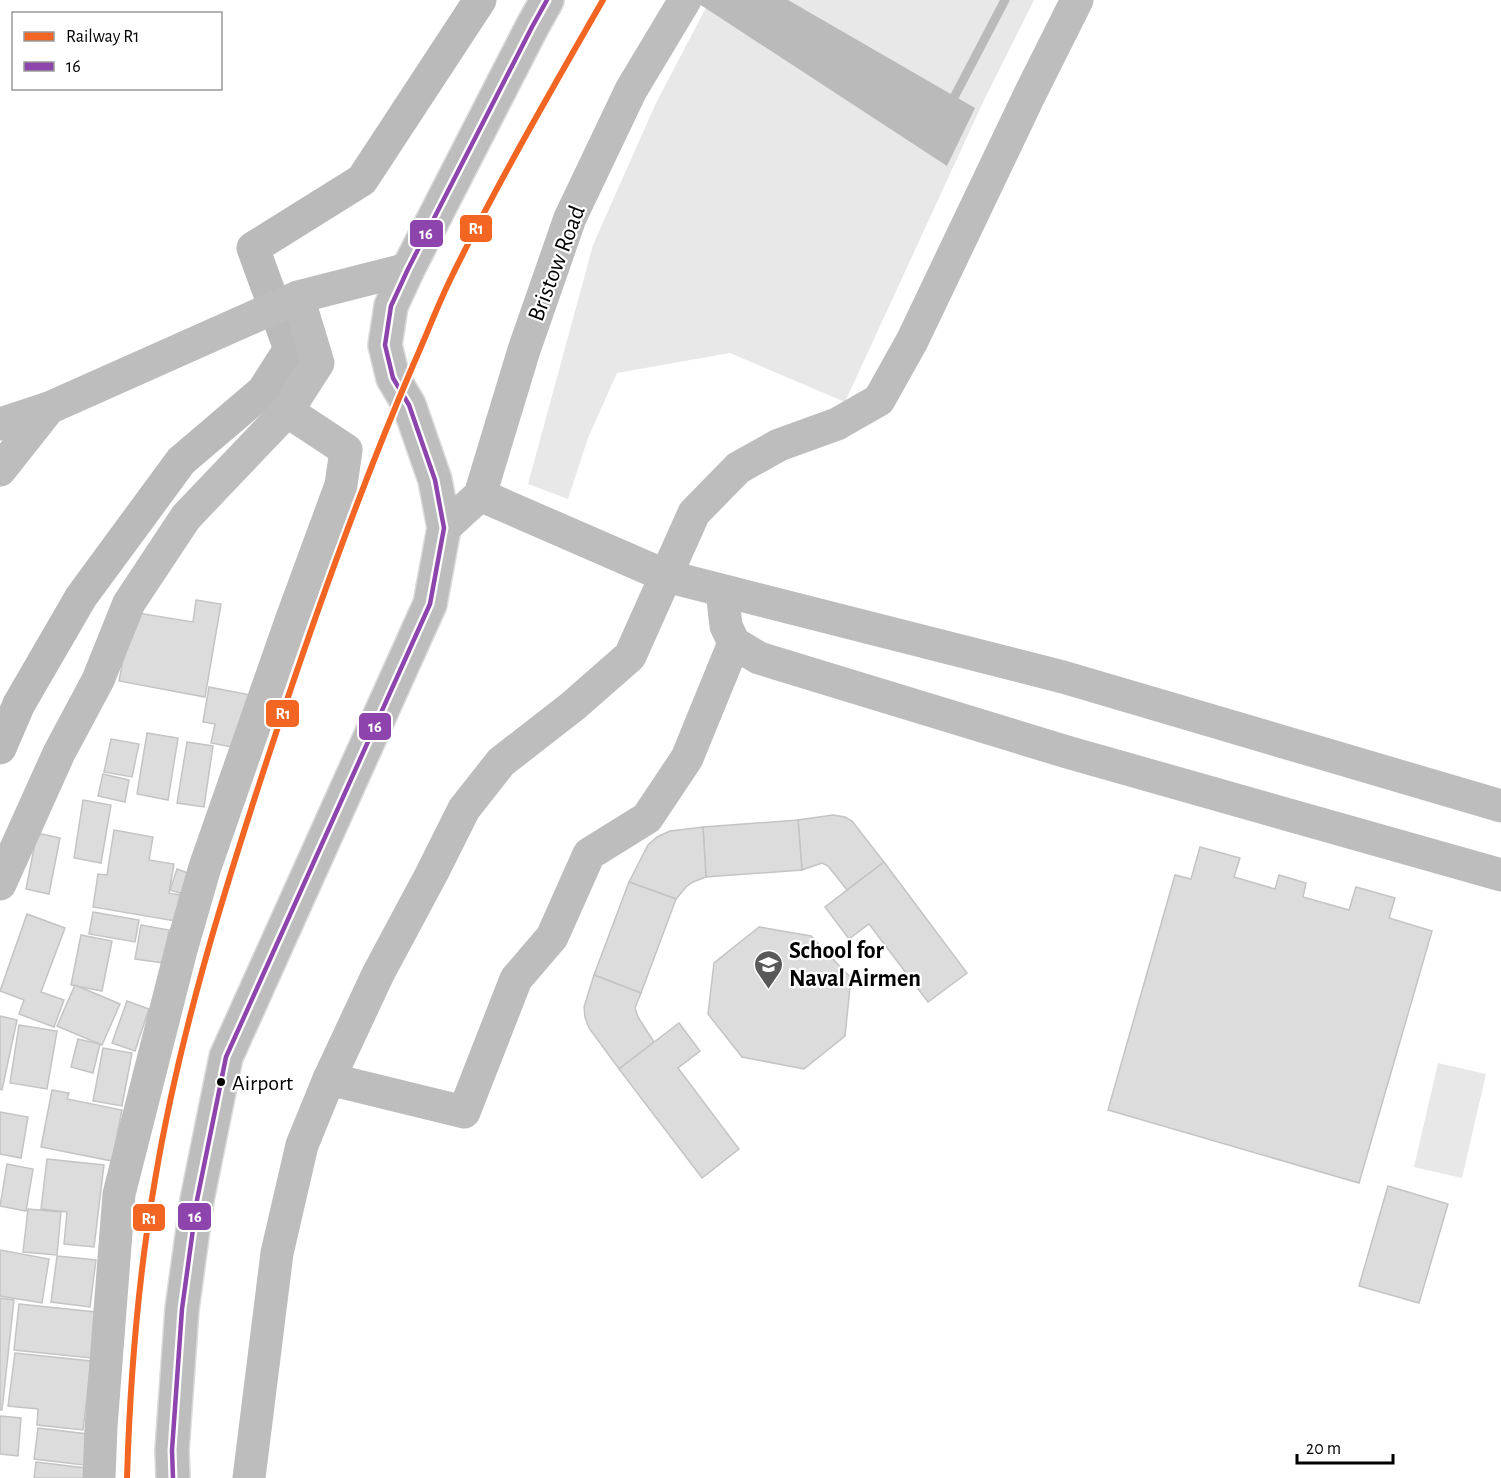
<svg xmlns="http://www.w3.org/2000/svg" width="1501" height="1478" viewBox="0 0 1501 1478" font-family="'Alegreya Sans',sans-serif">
  <rect width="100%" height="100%" fill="#fff"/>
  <g fill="#e8e8e8">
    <polygon points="710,0 1034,0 985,98 845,402 730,353 617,373 588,438 568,499 528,484 593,245 656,103"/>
    <polygon points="1438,1063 1486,1074 1462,1178 1414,1167"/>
  </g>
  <polygon fill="#bababa" points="693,0 788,0 975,108 947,166"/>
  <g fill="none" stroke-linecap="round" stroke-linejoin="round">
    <polyline stroke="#bababa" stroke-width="9" points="949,107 1005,0"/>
    <polyline stroke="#bababa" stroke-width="33" points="0,748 19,704 81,597 181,461 263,391 290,349 253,248 362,180 480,0"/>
  </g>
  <g fill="#dcdcdc" stroke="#c4c4c4" stroke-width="1.5">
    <polygon points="196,600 221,604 205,697 119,681 132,612 193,622"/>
    <polygon points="209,687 251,695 242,749 211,743 215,724 203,722"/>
    <polygon points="147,733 178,738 168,800 137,794"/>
    <polygon points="111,739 139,744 132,777 104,772"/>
    <polygon points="187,742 213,746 204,807 177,803"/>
    <polygon points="103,774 129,780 125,802 98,796"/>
    <polygon points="83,800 111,805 101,863 74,858"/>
    <polygon points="833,815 845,817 852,821 884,862 847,890 828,866 822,863 802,870 798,820"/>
    <polygon points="798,820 802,870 706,877 703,827"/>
    <polygon points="703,827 706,877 693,882 686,887 676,899 629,882 648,845 657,837 670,831"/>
    <polygon points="114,830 153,837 149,860 174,864 169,893 180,895 175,921 93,907 98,874 107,875"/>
    <polygon points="37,833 60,838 49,894 26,889"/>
    <polygon points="1200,847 1240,858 1234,877 1275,889 1279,875 1306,883 1303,897 1349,910 1356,887 1395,898 1389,918 1432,931 1359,1183 1108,1110 1175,875 1191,879"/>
    <polygon points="884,862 967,973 928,1002 869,924 849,939 825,907"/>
    <polygon points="177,869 193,875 186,895 170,890"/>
    <polygon points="629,882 676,899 641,993 594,975"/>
    <polygon points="93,912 139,920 135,942 89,934"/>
    <polygon points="27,914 65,928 41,992 64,1000 54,1027 19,1014 24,1000 0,991"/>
    <polygon points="141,925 169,930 163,963 135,959"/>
    <polygon points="759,927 811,936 851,978 845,1036 804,1069 742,1057 708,1014 714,963"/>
    <polygon points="81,935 112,941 102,991 71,985"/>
    <polygon points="594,975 641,993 635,1008 638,1017 654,1042 619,1069 589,1028 585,1017 584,1007"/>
    <polygon points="75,985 120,1004 102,1045 57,1026"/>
    <polygon points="127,1001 149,1009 135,1051 112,1043"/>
    <polygon points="0,1016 17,1020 2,1090 0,1089"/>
    <polygon points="679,1023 700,1051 678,1068 739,1149 702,1178 619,1069"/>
    <polygon points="19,1025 57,1031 47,1089 10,1083"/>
    <polygon points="78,1039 100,1044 93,1073 71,1067"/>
    <polygon points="103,1048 132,1053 122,1106 93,1101"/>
    <polygon points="52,1090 69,1093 67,1099 122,1110 112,1161 41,1147"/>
    <polygon points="0,1112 28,1117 21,1158 0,1154"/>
    <polygon points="47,1159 104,1165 94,1247 64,1244 67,1212 41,1209"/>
    <polygon points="7,1164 33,1169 26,1211 0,1206"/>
    <polygon points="1388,1186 1448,1204 1419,1303 1359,1286"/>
    <polygon points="28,1209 61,1212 57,1255 23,1252"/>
    <polygon points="0,1250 49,1259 42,1303 0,1296"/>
    <polygon points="57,1256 96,1260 90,1307 51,1302"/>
    <polygon points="0,1298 14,1300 2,1410 0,1410"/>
    <polygon points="19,1304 96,1312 91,1358 14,1350"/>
    <polygon points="15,1353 91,1361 83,1430 37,1425 38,1409 8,1406"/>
    <polygon points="0,1416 21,1418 18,1456 0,1454"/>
    <polygon points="38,1428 88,1434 84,1465 34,1459"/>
    <polygon points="36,1462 86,1468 85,1478 34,1478"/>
  </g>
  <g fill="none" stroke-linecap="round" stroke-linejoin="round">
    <defs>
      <polyline id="major" points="173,1478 172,1450 182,1309 197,1200 226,1057 430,604 444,528 435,480 409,405 393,378 385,345 391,306 408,269 532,27 547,0"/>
    </defs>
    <use href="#major" stroke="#dbdbdb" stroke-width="36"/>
    <g stroke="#bdbdbd" stroke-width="33">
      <polyline points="0,424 49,408 298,297 408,269"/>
      <polyline points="0,470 49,408"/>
      <polyline points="480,495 666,576 1063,677 1501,806"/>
      <polyline points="444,528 480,495 524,350 570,218 631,90 685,0"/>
      <polyline points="722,591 726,626 734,643 759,658 1067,752 1501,875"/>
      <polyline points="0,884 59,753 98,680 129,603 186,517 287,411 318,363 298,297"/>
      <polyline points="329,1079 464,1112 516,979 552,937 589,854 647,818 687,758 734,643"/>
      <polyline points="99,1478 101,1427 119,1194 181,950 205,867 291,621 341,485 346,450 287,411"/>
      <polyline points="249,1478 277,1253 302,1145 329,1079 378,974 432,873 464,809 501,762 573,706 630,656 694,513 738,468 779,445 837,424 879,400 912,341 1029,96 1077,0"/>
    </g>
    <use href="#major" stroke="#bdbdbd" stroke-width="33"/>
    <defs>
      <polyline id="bus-1" points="173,1478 172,1450 182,1309 197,1200 226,1057 430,604 444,528 435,480 409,405 393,378 385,345 391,306 408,269 532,27 547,0"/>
    </defs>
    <use href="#bus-1" stroke="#fff" stroke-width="9"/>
    <use href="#bus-1" stroke="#8e44ad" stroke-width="4.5"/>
    <defs>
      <path id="rail-1" d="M 127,1478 C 130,1378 138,1279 155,1180 C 180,1030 226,884 274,739 C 316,612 361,486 414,363 C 427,334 438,304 452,276 C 498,182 551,91 603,0"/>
    </defs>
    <use href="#rail-1" stroke="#fff" stroke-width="10"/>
    <use href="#rail-1" stroke="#f26522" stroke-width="6"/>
  </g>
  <defs>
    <symbol id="university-pin" viewBox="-11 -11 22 30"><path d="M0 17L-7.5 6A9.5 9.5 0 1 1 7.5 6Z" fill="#595959" stroke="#fff"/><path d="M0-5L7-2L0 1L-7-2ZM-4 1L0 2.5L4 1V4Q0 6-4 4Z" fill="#fff"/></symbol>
  </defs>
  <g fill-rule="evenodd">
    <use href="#university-pin" x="752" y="948" width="33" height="45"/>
  </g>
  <circle fill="#000" stroke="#fff" stroke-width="2" cx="221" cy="1082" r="5"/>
  <g text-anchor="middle" stroke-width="4.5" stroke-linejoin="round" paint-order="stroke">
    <g font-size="22" fill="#000" stroke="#fff" text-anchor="start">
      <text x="232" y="1090">Airport</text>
    </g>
    <g font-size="24" fill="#000" stroke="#fff">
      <text transform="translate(556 263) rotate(-69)" y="8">Bristow Road</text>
    </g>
    <g font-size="24" font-weight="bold" fill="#000" stroke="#fff" text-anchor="start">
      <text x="789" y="958">School for<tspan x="789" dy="28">Naval Airmen</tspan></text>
    </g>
  </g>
  <g stroke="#fff" stroke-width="2">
    <rect x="459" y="214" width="34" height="29" rx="6" fill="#f26522"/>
    <rect x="409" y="219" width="35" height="29" rx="6" fill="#8e44ad"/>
    <rect x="265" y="699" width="35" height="29" rx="6" fill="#f26522"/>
    <rect x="358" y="712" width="34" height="29" rx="6" fill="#8e44ad"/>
    <rect x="177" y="1202" width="35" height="29" rx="6" fill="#8e44ad"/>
    <rect x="132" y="1203" width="34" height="29" rx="6" fill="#f26522"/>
  </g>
  <g font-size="16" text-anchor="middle" font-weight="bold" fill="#fff">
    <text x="476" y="234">R1</text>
    <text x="426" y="239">16</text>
    <text x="283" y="719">R1</text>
    <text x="375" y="732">16</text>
    <text x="195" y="1222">16</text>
    <text x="149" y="1224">R1</text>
  </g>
  <rect x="12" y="12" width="210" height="78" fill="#ffffff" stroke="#999999" stroke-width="1.5"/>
  <rect x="24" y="32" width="30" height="9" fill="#f26522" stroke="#999999" stroke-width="1.5"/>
  <text x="66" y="42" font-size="18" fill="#000000">Railway R1</text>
  <rect x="24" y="62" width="30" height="9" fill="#8e44ad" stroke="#999999" stroke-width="1.5"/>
  <text x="66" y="72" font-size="18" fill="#000000">16</text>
  <path d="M1297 1454v9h96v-9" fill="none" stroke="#000000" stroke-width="3"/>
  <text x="1306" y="1454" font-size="18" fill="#000000" stroke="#ffffff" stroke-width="4.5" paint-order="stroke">20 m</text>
</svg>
